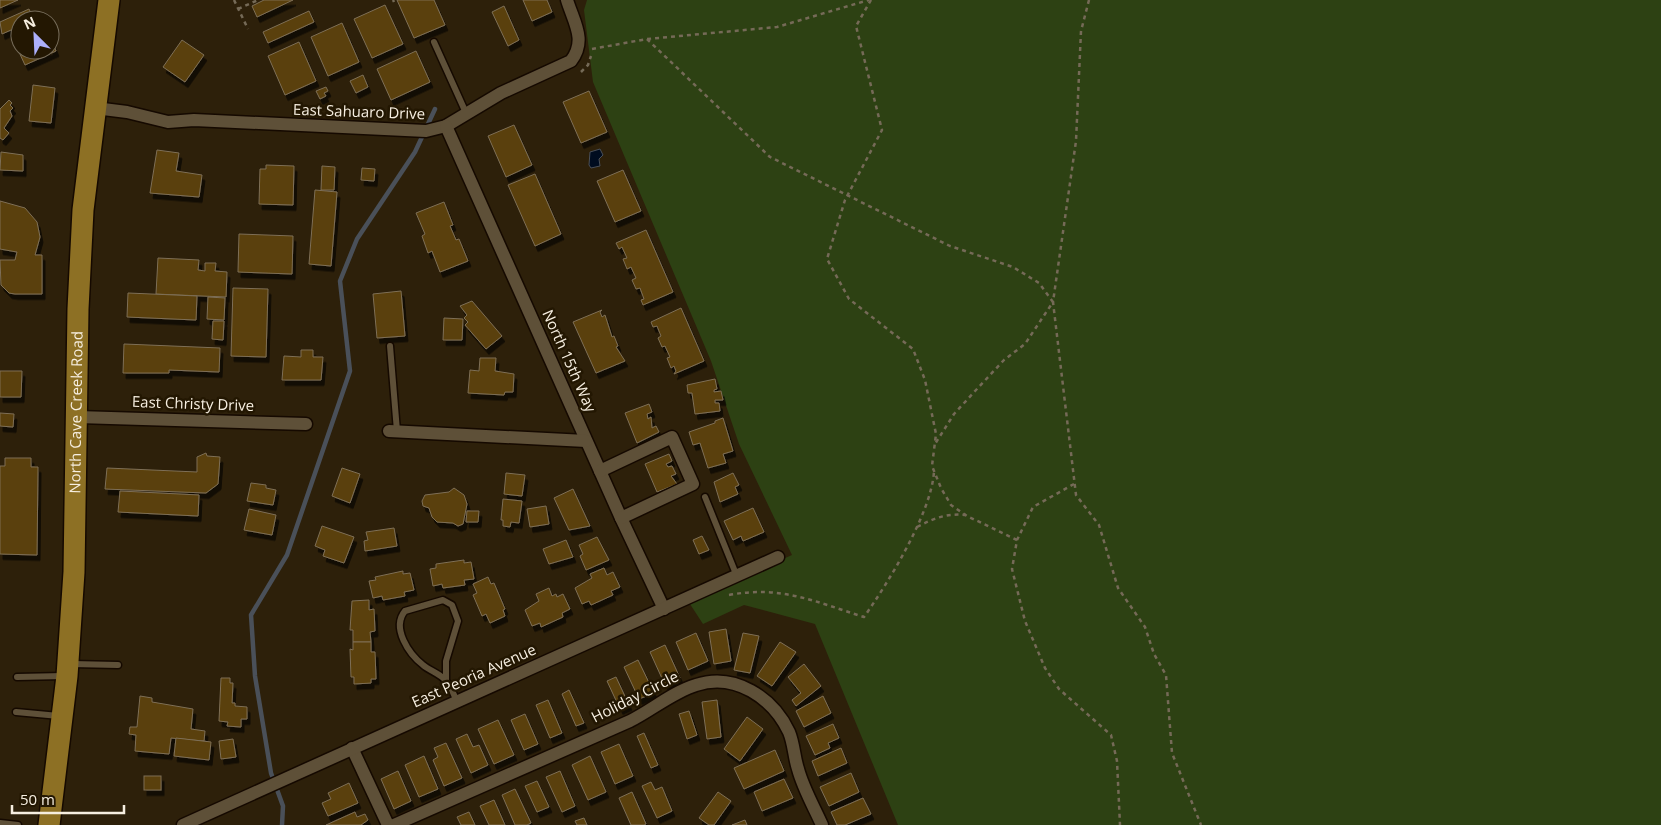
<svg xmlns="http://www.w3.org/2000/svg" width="1661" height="825" viewBox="0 0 1661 825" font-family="'Open Sans',sans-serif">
  <defs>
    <filter id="shadow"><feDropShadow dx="3" dy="5.5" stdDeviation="0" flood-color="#0009"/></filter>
  </defs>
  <rect width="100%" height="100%" fill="#2d200a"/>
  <polygon fill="#2d4113" points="587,0 1661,0 1661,825 898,825 815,624 744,605 703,624 688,601 792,555 739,444 711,361 593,82 584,10"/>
  <polygon fill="#000c1f" stroke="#4a5059" points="600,149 603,155 599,159 600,166 591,168 589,165 590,152"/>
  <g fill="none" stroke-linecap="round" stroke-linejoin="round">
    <polyline stroke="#4a5059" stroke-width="4.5" points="282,825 283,806 271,773 255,676 251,615 287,555 350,371 340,281 357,239 415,152 435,109"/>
  </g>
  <g fill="#5a3f07" stroke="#7e6f57" filter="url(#shadow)">
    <polygon points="0,0 18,0 0,8"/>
    <polygon points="264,0 293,0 257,17 252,6"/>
    <polygon points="397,0 434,0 445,25 414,38"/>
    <polygon points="523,0 547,0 552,12 532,21"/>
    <polygon points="385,5 403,44 372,58 354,19"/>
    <polygon points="504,6 519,40 508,46 492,12"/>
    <polygon points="29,9 34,20 20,20 20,26 2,34 0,22"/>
    <polygon points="309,11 314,22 268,43 263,32"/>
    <polygon points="342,23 359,62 328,76 311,37"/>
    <polygon points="51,38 56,51 25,65 19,52 25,50 50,50"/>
    <polygon points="182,40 204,55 185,82 163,67"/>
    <polygon points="299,42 316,81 285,95 268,56"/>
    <polygon points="416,51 430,82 391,100 377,69"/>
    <polygon points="363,75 368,87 356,93 350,81"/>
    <polygon points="33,85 55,88 51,123 29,121"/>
    <polygon points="326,87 328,91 324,93 326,96 320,99 316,91"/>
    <polygon points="589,91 607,132 581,143 563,102"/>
    <polygon points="9,100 12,103 10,105 13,108 10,111 12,116 4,128 9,133 3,140 0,138 0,109"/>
    <polygon points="514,125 532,165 506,177 488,136"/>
    <polygon points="157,150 179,153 176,171 202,175 199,197 150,193"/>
    <polygon points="1,152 23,155 23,171 0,170"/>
    <polygon points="266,165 294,166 293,205 259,204 260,169 266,169"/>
    <polygon points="322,166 335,167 334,190 321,190"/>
    <polygon points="362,168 375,169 374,181 361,180"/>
    <polygon points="623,170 641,211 615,222 597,181"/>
    <polygon points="535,174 561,234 535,246 508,185"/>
    <polygon points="315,190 337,192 331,266 309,264"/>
    <polygon points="0,201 25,208 37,222 40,237 35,255 42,255 42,294 15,294 9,293 1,285 0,260 15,260 17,252 0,249"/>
    <polygon points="444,202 453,225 450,226 456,240 459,239 468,261 440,272 432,251 428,253 422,236 425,234 416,213"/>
    <polygon points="646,230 673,292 643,305 641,300 644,299 640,288 636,289 632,280 636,278 631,267 627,269 623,259 627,258 622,247 619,249 616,243"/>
    <polygon points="239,234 293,236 292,274 238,272"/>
    <polygon points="158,258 199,260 198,270 205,271 205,263 216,263 215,271 227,272 226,297 156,294"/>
    <polygon points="233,288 268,289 266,357 231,356"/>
    <polygon points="401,291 405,336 377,338 373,294"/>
    <polygon points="128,293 197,296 196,320 127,317"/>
    <polygon points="208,297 225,298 224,320 207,319"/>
    <polygon points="472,301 502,336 486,349 465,325 468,322 464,318 467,315 460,306"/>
    <polygon points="681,308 704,361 674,374 676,371 674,366 671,368 667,358 670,357 665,346 662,347 658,338 661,336 657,326 653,327 651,322"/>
    <polygon points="602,310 600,312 602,317 605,315 612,337 614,336 618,346 616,347 625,361 596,373 573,322"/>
    <polygon points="444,318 463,319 462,340 443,340"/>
    <polygon points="213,321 224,321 223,340 212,339"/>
    <polygon points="124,344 220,348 219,372 169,370 169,373 123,373"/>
    <polygon points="301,350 313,350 313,357 323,357 321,380 282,380 284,356 301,357"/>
    <polygon points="480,358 496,358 495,371 514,374 513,392 505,392 504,395 468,393 470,370 479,371"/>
    <polygon points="0,371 22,371 21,397 0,397"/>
    <polygon points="715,379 717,389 714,390 714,392 721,391 723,400 715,400 715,403 719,403 720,411 695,414 692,393 688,393 687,385"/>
    <polygon points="649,404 652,412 647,414 648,419 651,417 652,428 656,426 659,432 637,443 625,413"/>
    <polygon points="0,413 14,414 13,427 0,426"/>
    <polygon points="723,418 733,451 723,454 726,463 708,468 700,443 693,445 689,432 715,423 715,421"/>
    <polygon points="206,453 207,456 220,457 218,484 206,493 105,489 107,468 197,472 197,457"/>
    <polygon points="669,454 672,461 666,464 668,467 672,466 676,474 671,476 677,484 657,492 645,464"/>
    <polygon points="5,458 31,458 31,467 38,467 37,555 0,554 0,466 5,466"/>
    <polygon points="342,468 360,474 350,503 332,496"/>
    <polygon points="506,473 525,475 522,496 504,494"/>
    <polygon points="733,473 739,485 735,487 738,494 720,502 714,482"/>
    <polygon points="251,483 266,485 266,488 276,490 273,505 247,501"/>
    <polygon points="454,488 464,495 467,504 463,524 458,526 453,523 437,522 432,517 429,508 423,506 422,501 425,495 449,492"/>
    <polygon points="573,489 590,526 569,530 554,498"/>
    <polygon points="120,491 199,495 198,516 118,512"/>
    <polygon points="503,499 522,501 519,523 511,522 510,527 503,526 503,520 501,520"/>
    <polygon points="546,506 549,524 530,527 527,509"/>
    <polygon points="753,508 764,532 743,541 741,536 733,540 724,521"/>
    <polygon points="249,509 276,515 272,535 244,530"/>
    <polygon points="467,511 479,511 478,522 466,522"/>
    <polygon points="322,526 354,537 344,563 323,556 325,550 315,546"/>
    <polygon points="394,528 397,546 365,551 364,541 368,540 366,532"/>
    <polygon points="702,536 709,550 699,554 693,540"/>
    <polygon points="597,537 609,560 586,570 580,556 583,554 579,545"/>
    <polygon points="566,540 573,557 549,564 543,549"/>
    <polygon points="464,560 464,563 471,562 474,579 464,580 465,585 443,588 442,584 433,586 430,569 436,568 436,564"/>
    <polygon points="604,568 607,575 613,572 620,587 611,591 613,595 591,605 589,601 582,604 575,588 592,578 590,574"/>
    <polygon points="403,571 403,574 410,573 414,590 404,592 405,596 383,600 382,596 373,598 369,581 376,580 375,577"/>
    <polygon points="488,577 491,584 494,583 505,609 503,610 505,616 490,623 486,614 482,616 473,595 477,593 473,584"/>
    <polygon points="549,588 552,596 556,594 557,597 563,594 570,609 562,613 563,617 541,627 540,623 532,626 525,610 539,601 536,594"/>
    <polygon points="369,600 369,610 374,609 375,631 370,632 371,642 353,642 353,630 350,630 352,601"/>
    <polygon points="726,629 731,661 714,664 709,632"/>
    <polygon points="696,633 708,661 688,670 676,642"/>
    <polygon points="743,633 759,636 750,673 734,670"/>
    <polygon points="353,642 371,642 371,652 375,652 376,679 371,679 371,683 354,684 354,677 351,677 350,649 353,650"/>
    <polygon points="780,642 796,652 772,686 757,676"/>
    <polygon points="665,645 680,678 665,685 650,652"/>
    <polygon points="638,660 654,693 639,699 624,667"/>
    <polygon points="804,664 821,686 796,706 792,700 801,693 788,677"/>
    <polygon points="616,677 629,705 620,709 607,681"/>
    <polygon points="221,678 230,678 230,683 233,683 232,703 235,703 235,706 247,707 247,719 241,719 241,727 227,726 228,722 219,721"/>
    <polygon points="569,690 584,723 576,726 562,694"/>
    <polygon points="140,696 152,698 152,702 193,709 191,729 205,731 204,741 171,738 169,754 135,751 136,735 129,734 130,727 137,727"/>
    <polygon points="823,696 831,713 804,727 796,711"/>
    <polygon points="548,700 562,733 550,738 536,705"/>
    <polygon points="717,700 721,737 707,739 702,702"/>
    <polygon points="689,711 697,735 687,739 679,714"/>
    <polygon points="525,714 538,744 524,750 511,720"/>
    <polygon points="747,717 763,729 740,761 724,749"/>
    <polygon points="498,720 514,755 494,764 478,729"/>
    <polygon points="833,724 839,738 828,743 830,748 815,755 806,736"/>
    <polygon points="644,733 658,765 651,768 637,736"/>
    <polygon points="467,734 473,747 479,745 488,765 471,773 456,739"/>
    <polygon points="176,738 211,742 209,760 174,756"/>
    <polygon points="233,739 236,757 221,759 219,741"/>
    <polygon points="446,743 462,778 444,786 433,760 438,757 434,748"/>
    <polygon points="619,744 633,776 615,784 601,752"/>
    <polygon points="841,748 847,763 818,776 812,761"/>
    <polygon points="775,750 784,771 744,789 734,768"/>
    <polygon points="424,756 438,789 419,797 405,765"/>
    <polygon points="590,756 606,792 588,800 572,765"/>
    <polygon points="398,771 411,801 394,809 381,779"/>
    <polygon points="560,771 575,806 562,812 546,777"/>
    <polygon points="851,773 859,792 829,806 820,787"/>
    <rect x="144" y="776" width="17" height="14"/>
    <polygon points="784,779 793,798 762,811 754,792"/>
    <polygon points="537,781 549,807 537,812 525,786"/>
    <polygon points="651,782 655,790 662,787 672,811 657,818 642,786"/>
    <polygon points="349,783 358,803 328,816 322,803 331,799 328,793"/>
    <polygon points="515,789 531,823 527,825 515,825 502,795"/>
    <polygon points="632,792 646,824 644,825 631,825 619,798"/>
    <polygon points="718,792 731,801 714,825 709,825 699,818"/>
    <polygon points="863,798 871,814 845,825 837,825 831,812"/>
    <polygon points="494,800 505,825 489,825 480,806"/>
    <polygon points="355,812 357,817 365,814 368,820 361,825 326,825"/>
    <polygon points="469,812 475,825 461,825 457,817"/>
    <polygon points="584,818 587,825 577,825 575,821"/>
    <polygon points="745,820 747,825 732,825"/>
  </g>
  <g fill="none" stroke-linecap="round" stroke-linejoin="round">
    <defs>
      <g id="lane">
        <polyline points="434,42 466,113"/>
        <polyline points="390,346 397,431"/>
        <polyline points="705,497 736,574"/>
        <polyline points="72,664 118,665"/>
        <polyline points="17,677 63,676"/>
        <path d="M 446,680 L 446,661 L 458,621 L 452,605 L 443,600 L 405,611 C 391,628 409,654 423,665 C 430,671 441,674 446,681 C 451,686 454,695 457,702"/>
        <polyline points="16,712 59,716"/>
        <polyline points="0,823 18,825"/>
      </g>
      <g id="street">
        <path d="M 95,108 L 127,112 L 168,122 L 194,120 L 426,131 L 446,126 L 501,93 L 571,61 C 587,40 574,23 567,0"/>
        <polyline points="446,126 621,518 664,609"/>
        <polyline points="78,417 306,424"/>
        <polyline points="389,431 586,441"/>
        <polyline points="600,471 672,437 693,484 621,518"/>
        <polyline points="352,748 388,825"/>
        <polyline points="183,825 778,557"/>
        <path d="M 394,825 L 630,721 C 652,710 673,692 696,685 C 735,672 773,698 789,732 C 794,744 794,757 798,769 C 803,788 814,807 822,825"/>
      </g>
      <g id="primary">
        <path id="s1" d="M 49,825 L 67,676 L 74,572 L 78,309 L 83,210 L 109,0"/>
      </g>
    </defs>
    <use href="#lane" stroke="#150900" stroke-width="9"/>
    <use href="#street" stroke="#150900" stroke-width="15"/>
    <use href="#primary" stroke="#150900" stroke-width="24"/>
    <g stroke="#756a57" stroke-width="2.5" stroke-dasharray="4 4" stroke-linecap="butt">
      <polyline points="234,0 248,29"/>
      <polyline points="393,0 394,2"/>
      <polyline points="871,0 856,26 882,130 845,200 827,259 849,299 913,349 925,380 936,434 932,466 941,488 951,505 967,516 1017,540"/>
      <polyline points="1089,0 1081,31 1076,141 1053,302 1076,495 1099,525 1118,588 1145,627 1154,654 1166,675 1172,753 1201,825"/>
      <polyline points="238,9 258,0"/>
      <polyline points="647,39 770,157 950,246 1013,267 1039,283 1053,302 1025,344 1004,360 976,390 954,414 935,444"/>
      <polyline points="592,49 647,39 777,27 869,0"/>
      <polyline points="581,72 588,65 591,56"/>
      <polyline points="1074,484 1033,507 1017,540 1012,569 1025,621 1045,668 1059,689 1111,735 1117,761 1120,825"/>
      <path d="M 917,527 C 934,518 947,513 966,515"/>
      <path d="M 729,595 C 781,585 816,602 864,617 C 888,583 932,512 934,471"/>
    </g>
    <use href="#lane" stroke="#5e5038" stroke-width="6"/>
    <use href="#street" stroke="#5e5038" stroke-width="12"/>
    <use href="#primary" stroke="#8d7024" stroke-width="21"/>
  </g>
  <g text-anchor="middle" stroke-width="5" stroke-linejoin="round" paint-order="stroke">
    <g font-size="15" fill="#f6eee0" stroke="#231702">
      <text transform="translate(359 112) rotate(2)" y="5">East Sahuaro Drive</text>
      <text transform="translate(569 361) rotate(66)" y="5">North 15th Way</text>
      <text transform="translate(193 404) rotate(2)" y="5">East Christy Drive</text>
      <text dy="5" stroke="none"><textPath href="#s1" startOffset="414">North Cave Creek Road</textPath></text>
      <text transform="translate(474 676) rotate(-24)" y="5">East Peoria Avenue</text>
      <text transform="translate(635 697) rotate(-27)" y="5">Holiday Circle</text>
    </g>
  </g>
  <g transform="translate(35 35) rotate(336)"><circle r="24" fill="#231702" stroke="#776d5b"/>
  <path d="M0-4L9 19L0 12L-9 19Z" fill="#acaffb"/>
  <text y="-8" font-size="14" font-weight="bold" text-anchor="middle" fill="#f6eee0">N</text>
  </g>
  <path d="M12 805v8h112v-8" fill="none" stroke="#f6eee0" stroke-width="2.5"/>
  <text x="20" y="805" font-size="15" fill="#f6eee0" stroke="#231702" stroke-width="4" paint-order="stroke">50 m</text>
</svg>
